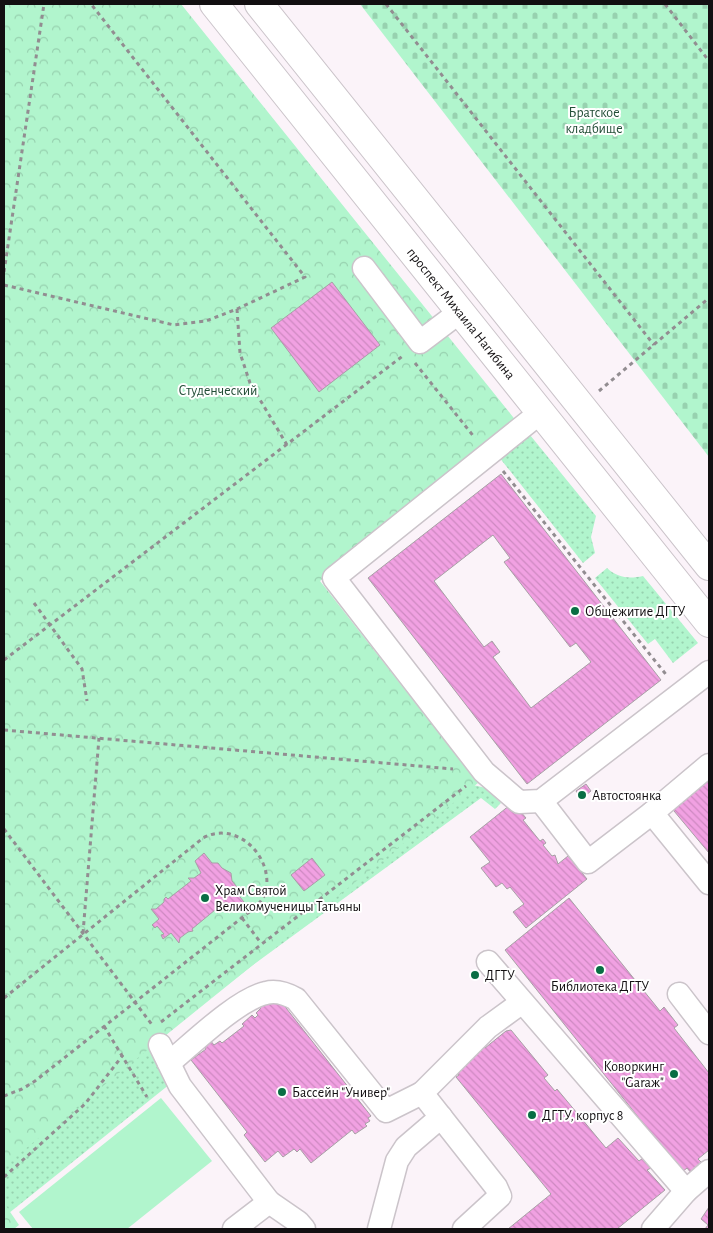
<svg xmlns="http://www.w3.org/2000/svg" width="713" height="1233" viewBox="0 0 713 1233" font-family="'Alegreya Sans',sans-serif">
  <defs>
    <pattern id="grass-dots" width="8" height="8" patternUnits="userSpaceOnUse" patternTransform="scale(1.25)"><rect width="8" height="8" fill="#b1f5cd"/><path d="M2 2h.1M6 6h.1" fill="none" stroke="#97d1af" stroke-width="1.8" stroke-linecap="round"/></pattern>
    <pattern id="cemetery-stones" width="16" height="16" patternUnits="userSpaceOnUse" patternTransform="scale(1.25)"><rect width="16" height="16" fill="#b1f5cd"/><path d="M2 7V4a2 2 0 0 1 4 0v3zM10 15v-3a2 2 0 0 1 4 0v3z" fill="#97d1af"/></pattern>
    <pattern id="park-crowns" width="20" height="18" patternUnits="userSpaceOnUse" patternTransform="scale(1.25)"><rect width="20" height="18" fill="#b1f5cd"/><path d="M2 6a3 3 0 1 1 6 0M12 15a3 3 0 1 1 6 0" fill="none" stroke="#97d1af"/></pattern>
    <pattern id="building-back-hatch" width="6" height="6" patternUnits="userSpaceOnUse" patternTransform="scale(1.25)"><rect width="6" height="6" fill="#f1a1e2"/><path d="M-1 5l2 2M0 0l6 6M5-1l2 2" fill="none" stroke="#ce89c1"/></pattern>
  </defs>
  <rect width="100%" height="100%" fill="#fbf3f9"/>
  <g fill="url(#grass-dots)">
    <polygon points="530,435 596,516 591,537 595,553 583,563 499,457"/>
    <path d="M 607,568 C 618,578 629,579 643,576 L 698,643 L 673,663 L 655,639 L 648,644 L 595,578 Z"/>
    <polygon points="473,785 486,788 501,803 495,809 481,798 249,968 181,1021"/>
    <polygon points="151,1043 170,1084 4,1217 4,1121"/>
  </g>
  <polygon fill="url(#cemetery-stones)" points="360,4 709,4 709,457"/>
  <g fill="url(#park-crowns)">
    <polygon points="4,4 181,4 517,422 320,581 478,783 4,1166"/>
    <polygon points="4,1203 19,1225 14,1229 4,1229"/>
  </g>
  <polygon fill="#b1f5cd" points="161,1098 212,1161 127,1229 33,1229 19,1212"/>
  <g fill="url(#building-back-hatch)" stroke="#a7a0a5" fill-rule="evenodd">
    <polygon points="332,282 380,345 319,392 271,328"/>
    <path d="M 501,474 L 661,680 L 527,784 L 368,578 ZM 493,535 L 510,558 L 504,562 L 570,647 L 576,643 L 591,662 L 531,708 L 493,657 L 500,652 L 492,641 L 484,647 L 434,581 Z"/>
    <polygon points="709,772 709,853 669,805"/>
    <polygon points="586,784 591,791 581,799 576,791"/>
    <polygon points="510,805 517,813 520,811 526,818 523,820 540,841 543,839 546,843 543,845 552,856 555,855 558,864 568,856 587,879 526,928 513,912 524,904 510,887 507,889 502,883 496,887 481,868 490,862 470,837"/>
    <polygon points="204,853 212,863 218,863 222,868 231,873 232,881 237,887 236,892 244,902 235,910 225,902 218,908 219,912 217,913 215,910 192,929 193,931 188,932 180,938 179,943 171,933 163,939 161,935 164,934 157,926 155,928 152,925 159,919 151,909 156,909 164,902 164,899 166,897 168,899 191,881 188,878 194,878 201,873 195,861"/>
    <polygon points="312,858 325,875 304,891 291,875"/>
    <polygon points="569,898 660,1011 664,1007 678,1025 674,1028 709,1073 709,1150 698,1159 704,1165 692,1174 687,1168 682,1172 505,950"/>
    <polygon points="279,999 371,1116 368,1118 370,1121 365,1124 367,1126 355,1134 352,1130 311,1163 300,1149 297,1152 294,1149 283,1157 278,1151 265,1162 244,1135 247,1132 191,1060 206,1049 204,1045 210,1040 214,1045 220,1041 222,1043 244,1026 242,1024 252,1015 255,1018 258,1015 256,1013 261,1008 259,1006"/>
    <polygon points="511,1030 548,1075 544,1078 555,1091 557,1089 606,1148 618,1138 639,1161 643,1158 651,1168 647,1170 665,1190 617,1229 508,1229 551,1194 456,1077 459,1075 456,1071 476,1055 473,1052 482,1045 485,1048 506,1031"/>
    <polygon points="709,1207 709,1229 705,1229 708,1225 701,1219"/>
  </g>
  <g fill="none" stroke-linecap="round" stroke-linejoin="round">
    <defs>
      <g id="minor">
        <polyline points="364,268 420,342 461,311"/>
        <polyline points="541,412 334,578 484,772 519,802 541,801 709,672"/>
        <polyline points="541,801 588,862 652,813 709,765"/>
        <polyline points="652,813 709,883"/>
        <polyline points="488,962 686,1191"/>
        <polyline points="679,994 709,1033"/>
        <polyline points="160,1045 180,1086 269,1202 298,1222 304,1229"/>
        <path d="M 169,1063 C 193,1043 238,999 266,993 C 277,990 287,994 296,999 L 386,1111 L 422,1093"/>
        <polyline points="234,1229 269,1202"/>
        <polyline points="379,1229 397,1161 406,1147 441,1117"/>
        <polyline points="464,1229 500,1196 496,1187 422,1093 488,1027 521,1003"/>
        <polyline points="653,1229 686,1191 709,1171"/>
      </g>
      <g id="major">
        <path id="s1" d="M 214,4 L 709,623"/>
        <polyline points="259,4 709,566"/>
      </g>
    </defs>
    <use href="#minor" stroke="#cbc4ca" stroke-width="25"/>
    <use href="#major" stroke="#cbc4ca" stroke-width="30"/>
    <g stroke="#928d91" stroke-width="3" stroke-dasharray="4 4" stroke-linecap="butt">
      <polyline points="386,4 654,345"/>
      <polyline points="665,4 709,61"/>
      <polyline points="4,272 44,4"/>
      <polyline points="4,285 174,325 206,321 237,309 305,277 91,4"/>
      <polyline points="237,309 240,353 250,383 287,445"/>
      <polyline points="415,363 475,438"/>
      <polyline points="599,391 709,298"/>
      <polyline points="503,471 668,677"/>
      <polyline points="34,603 82,669 87,701"/>
      <polyline points="4,660 404,355"/>
      <polyline points="4,730 453,769"/>
      <polyline points="4,829 153,1026"/>
      <polyline points="242,918 261,943"/>
      <polyline points="83,933 99,738"/>
      <path d="M 4,998 L 203,838 C 237,819 276,859 265,894 C 263,900 257,905 253,909 L 35,1081 L 22,1089 L 4,1096"/>
      <polyline points="161,1022 466,786"/>
      <polyline points="104,1026 147,1097"/>
      <polyline points="4,1177 85,1104 123,1055"/>
    </g>
    <use href="#minor" stroke="#fff" stroke-width="22"/>
    <use href="#major" stroke="#fff" stroke-width="28"/>
  </g>
  <g fill="#096e44" stroke="#fff" stroke-width="2">
    <circle cx="575" cy="611" r="5"/>
    <circle cx="582" cy="795" r="5"/>
    <circle cx="205" cy="898" r="5"/>
    <circle cx="600" cy="970" r="5"/>
    <circle cx="475" cy="975" r="5"/>
    <circle cx="674" cy="1074" r="5"/>
    <circle cx="282" cy="1092" r="5"/>
    <circle cx="532" cy="1115" r="5"/>
  </g>
  <g text-anchor="middle" stroke-width="4" stroke-linejoin="round" paint-order="stroke">
    <g font-size="14" fill="#234e37" stroke="#fff">
      <text x="594" y="117">Братское<tspan x="594" dy="16">кладбище</tspan></text>
      <text x="218" y="395">Студенческий</text>
    </g>
    <g font-size="14" fill="#120f11" stroke="#fff">
      <text dy="5" stroke="none"><textPath href="#s1" startOffset="396">проспект Михаила Нагибина</textPath></text>
    </g>
    <g font-size="14" fill="#120f11" stroke="#fff" text-anchor="start">
      <text x="585" y="616">Общежитие ДГТУ</text>
      <text x="592" y="800">Автостоянка</text>
      <text x="215" y="895">Храм Святой<tspan x="215" dy="16">Великомученицы Татьяны</tspan></text>
      <text x="485" y="980">ДГТУ</text>
      <text x="600" y="991" text-anchor="middle">Библиотека ДГТУ</text>
      <text x="664" y="1071" text-anchor="end">Коворкинг<tspan x="664" dy="16">"Gаraж"</tspan></text>
      <text x="292" y="1097">Бассейн "Универ"</text>
      <text x="542" y="1120">ДГТУ, корпус 8</text>
    </g>
  </g>
  <rect width="713" height="1233" fill="none" stroke="#120f11" stroke-width="10"/>
</svg>
